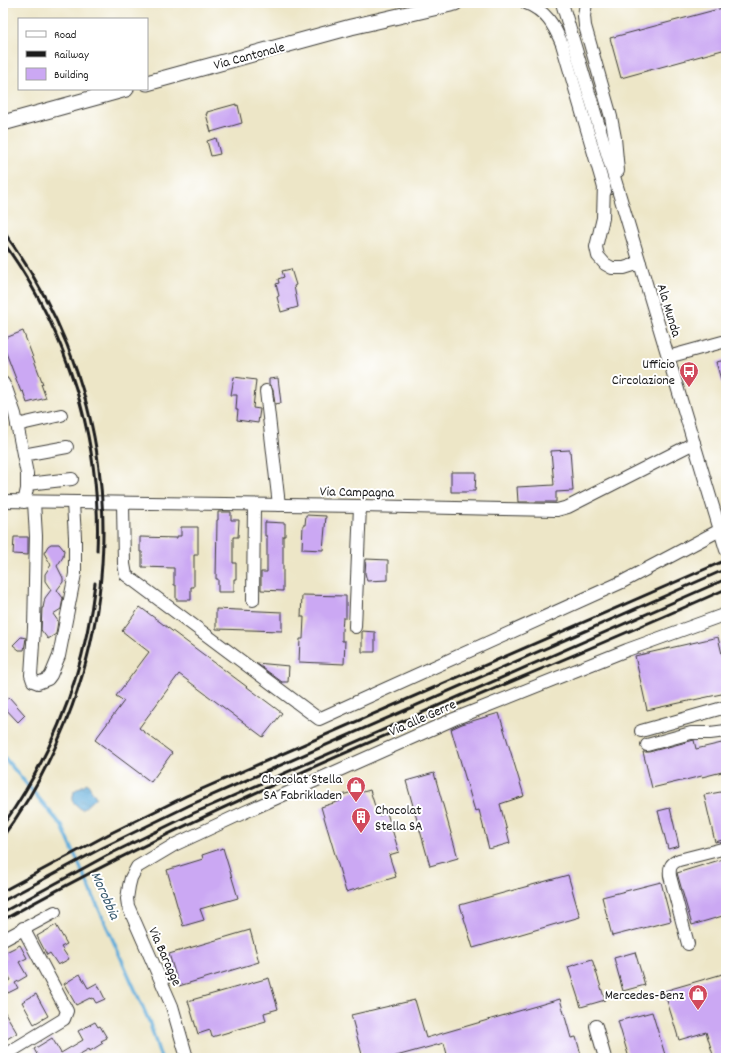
<svg xmlns="http://www.w3.org/2000/svg" width="729" height="1061" viewBox="0 0 729 1061" font-family="Dekko,sans-serif">
  <defs>
    <pattern id="water-ripples" width="26" height="14" patternUnits="userSpaceOnUse"><rect width="26" height="14" fill="#62adda"/><path d="M2 4q2-2 4 0t4 0M15 11q2-2 4 0t4 0" fill="none" stroke="#508cb0"/></pattern>
  </defs>
  <rect width="100%" height="100%" fill="#fff"/>
  <filter id="ink" filterUnits="userSpaceOnUse"><feTurbulence type="fractalNoise" baseFrequency=".025" numOctaves="2"/><feDisplacementMap in="SourceGraphic" scale="8" xChannelSelector="R" yChannelSelector="G"/><feConvolveMatrix kernelMatrix="1 2 1 2 8 2 1 2 1" color-interpolation-filters="sRGB"/></filter>
  <filter id="wash" filterUnits="userSpaceOnUse"><feTurbulence type="fractalNoise" baseFrequency=".012" numOctaves="4" result="noise"/><feDisplacementMap in="SourceGraphic" scale="16" xChannelSelector="R" yChannelSelector="G"/><feGaussianBlur stdDeviation="0.9" result="paint"/><feColorMatrix in="noise" values="0 0 0 0 0 0 0 0 0 0 0 0 0 0 0 0 0 1.4 0 .05"/><feComposite in="paint" operator="in"/></filter>
  <g filter="url(#wash)">
    <rect width="100%" height="100%" fill="#ede6c7"/>
    <polygon fill="url(#water-ripples)" stroke="#3f647b" points="87,783 96,797 82,810 72,801 74,791"/>
    <g fill="none" stroke-linecap="round" stroke-linejoin="round">
      <polyline stroke="#62adda" stroke-width="3.5" points="3,756 62,826 149,1021 161,1058"/>
    </g>
    <g id="blocks">
      <g fill="#cba8f3">
        <polygon points="726,7 726,49 621,78 610,38"/>
        <polygon points="236,104 236,106 238,105 242,123 211,132 206,114 207,114 207,112"/>
        <polygon points="216,138 220,154 211,156 207,141"/>
        <polygon points="291,269 296,285 294,286 298,307 281,312 277,297 279,296 276,284 279,283 278,279 284,277 282,271"/>
        <polygon points="23,331 43,384 41,384 46,398 27,403 23,391 21,392 3,345 3,339"/>
        <polygon points="726,360 726,387 723,387 716,362"/>
        <polygon points="234,377 256,380 253,408 260,409 258,423 237,420 238,410 236,410 237,395 231,395"/>
        <polygon points="278,378 281,403 275,404 273,390 269,384 269,379"/>
        <polygon points="570,450 573,491 556,492 556,502 518,502 517,487 554,485 551,451"/>
        <polygon points="451,472 476,472 475,491 468,491 468,492 451,492"/>
        <polygon points="218,512 231,512 231,520 239,520 238,537 233,537 233,563 236,563 236,579 234,579 234,592 218,592 218,579 216,579 217,520 218,520"/>
        <polygon points="306,515 326,516 323,550 302,549 303,525 305,525"/>
        <polygon points="265,522 285,523 285,536 283,536 283,591 261,590 261,572 267,572 267,536 265,536"/>
        <polygon points="181,527 198,527 198,555 194,555 194,587 191,587 191,600 176,600 176,585 174,585 174,568 142,567 142,552 140,552 140,537 177,538 177,536 181,536"/>
        <polygon points="14,537 28,537 28,555 13,554"/>
        <polygon points="51,544 59,544 64,550 63,557 57,566 63,578 63,582 57,590 63,598 61,609 53,614 58,621 56,634 48,639 41,630 42,608 43,608 45,598 51,590 45,581 45,574 51,565 44,553 48,546"/>
        <polygon points="366,559 388,560 388,580 367,581 365,573"/>
        <polygon points="302,595 346,596 346,618 343,618 342,630 342,641 345,641 344,664 299,662 300,639 303,639 304,617 301,617"/>
        <polygon points="140,607 282,713 263,737 179,674 139,728 172,753 151,782 95,740 124,701 116,696 149,652 122,631"/>
        <polygon points="216,609 282,612 282,631 216,629"/>
        <polygon points="362,631 375,632 375,652 362,652"/>
        <polygon points="21,637 26,638 24,650 19,650 13,645"/>
        <polygon points="718,637 726,671 726,693 647,710 635,656"/>
        <polygon points="256,663 289,666 288,682 282,682"/>
        <polygon points="9,697 25,715 18,722 3,706 3,702"/>
        <polygon points="499,713 524,796 500,804 510,843 489,849 479,810 475,811 451,729 462,724"/>
        <polygon points="694,740 696,749 726,742 726,771 702,777 702,776 652,788 643,752 649,752"/>
        <polygon points="434,773 458,858 430,866 406,781"/>
        <polygon points="362,789 363,792 370,790 378,816 387,813 399,852 389,855 396,877 346,892 321,807 340,801 339,796"/>
        <polygon points="726,791 726,839 715,842 704,795"/>
        <polygon points="670,808 679,846 668,849 658,811"/>
        <polygon points="223,848 238,898 200,909 204,920 183,926 167,870 203,859 202,855"/>
        <polygon points="726,858 726,915 692,925 677,873"/>
        <polygon points="568,875 580,917 473,948 460,905"/>
        <polygon points="661,882 671,921 612,936 602,897"/>
        <polygon points="56,925 67,944 61,947 69,959 58,965 50,953 47,955 37,936"/>
        <polygon points="250,930 259,962 179,986 169,954"/>
        <polygon points="20,945 27,958 19,962 27,976 15,983 18,988 8,993 3,985 11,980 3,967 3,960 7,958 4,953"/>
        <polygon points="635,952 645,985 623,991 614,958"/>
        <polygon points="592,959 605,1000 581,1007 568,967"/>
        <polygon points="726,973 726,1058 714,1058 706,1032 679,1040 664,991"/>
        <polygon points="80,974 88,988 97,983 105,999 96,1003 93,998 91,999 90,998 76,1005 64,984"/>
        <polygon points="269,978 278,1009 264,1013 266,1021 212,1037 210,1030 198,1034 188,1001"/>
        <polygon points="36,994 48,1016 34,1024 22,1002"/>
        <polygon points="560,999 571,1038 576,1037 582,1058 448,1058 444,1043 389,1058 363,1058 351,1015 415,1000 426,1038"/>
        <polygon points="3,1009 17,1033 7,1039 7,1038 3,1040"/>
        <polygon points="652,1012 666,1058 629,1058 618,1021"/>
        <polygon points="95,1022 98,1027 100,1026 107,1038 101,1041 103,1043 90,1051 89,1049 73,1058 39,1058 34,1049 52,1038 61,1053 83,1040 78,1031"/>
      </g>
    </g>
  </g>
  <g filter="url(#ink)">
    <use href="#blocks" fill-opacity="0" stroke="#3b3a36" stroke-width="1"/>
    <g fill="none" stroke-linecap="round" stroke-linejoin="round">
      <defs>
        <g id="minor">
          <path d="M 526,3 C 546,11 554,25 562,44 L 605,191"/>
          <polyline points="562,3 726,550"/>
          <polyline points="586,3 584,16 585,26 611,117 615,138 618,171"/>
          <polyline points="604,184 603,218 596,247 598,256 605,264 612,268 624,268 640,263"/>
          <polyline points="668,357 726,341"/>
          <polyline points="3,383 7,391 15,414 27,474 27,489 24,502"/>
          <polyline points="266,391 279,505"/>
          <polyline points="17,425 61,415"/>
          <polyline points="23,455 67,447"/>
          <polyline points="27,484 72,479"/>
          <polyline points="3,501 360,506 557,510 568,507 694,443"/>
          <polyline points="34,502 36,536 34,628 31,675 33,681 38,683 48,679 51,675 59,656 75,574 75,537 73,503"/>
          <polyline points="123,503 124,564 126,575 319,719 622,582 720,530"/>
          <polyline points="253,600 254,505"/>
          <polyline points="355,627 360,506"/>
          <polyline points="641,731 726,707"/>
          <polyline points="647,745 691,733 710,733 726,731"/>
          <polyline points="3,940 55,912"/>
          <path d="M 688,944 L 670,876 C 669,867 671,863 679,860 L 726,848"/>
          <polyline points="596,1026 605,1058"/>
          <polyline points="3,1056 64,1019 67,1011 23,928"/>
          <polyline points="187,1058 172,1006 128,906 127,899 129,886 131,878 137,867 174,845 245,812 454,719 627,650 726,614"/>
        </g>
        <g id="major">
          <polyline points="147,83 351,27 455,3"/>
          <polyline points="3,123 126,89"/>
        </g>
      </defs>
      <use href="#minor" stroke="#3b3a36" stroke-width="14"/>
      <use href="#major" stroke="#3b3a36" stroke-width="17"/>
      <use href="#minor" stroke="#fff" stroke-width="12"/>
      <use href="#major" stroke="#fff" stroke-width="15"/>
      <g stroke="#1c1c1c" stroke-width="3">
        <path d="M 3,231 C 109,373 132,558 66,722 C 50,762 29,802 3,836"/>
        <path d="M 3,242 C 67,330 102,441 97,551"/>
        <path d="M 3,825 C 54,753 85,671 95,583"/>
        <polyline points="3,891 109,834 186,796 726,560"/>
        <polyline points="3,901 102,848 190,805 726,569"/>
        <polyline points="3,912 106,856 194,813 726,579"/>
        <path d="M 3,920 C 234,790 484,697 726,589"/>
      </g>
    </g>
  </g>
  <defs>
    <symbol id="bus-pin" viewBox="-11 -11 22 30"><path d="M0 17L-7.5 6A9.5 9.5 0 1 1 7.5 6Z" fill="#d1495b" stroke="#fff"/><path d="M-5-6H5V4H4V6H2V4H-2V6H-4V4H-5ZM-3.5-4V0h7V-4ZM-3.5 1.2v1.5H-2V1.2ZM2 1.2v1.5H3.5V1.2Z" fill="#fff"/></symbol>
    <symbol id="shop-pin" viewBox="-11 -11 22 30"><path d="M0 17L-7.5 6A9.5 9.5 0 1 1 7.5 6Z" fill="#d1495b" stroke="#fff"/><path d="M-5-2.5h2.3a2.7 3.5 0 0 1 5.4 0H5L5.5 6h-11ZM-1.5-2.5h3a1.5 2.3 0 0 0-3 0Z" fill="#fff"/></symbol>
    <symbol id="building-pin" viewBox="-11 -11 22 30"><path d="M0 17L-7.5 6A9.5 9.5 0 1 1 7.5 6Z" fill="#d1495b" stroke="#fff"/><path d="M-4-6H4V6H1V3H-1V6H-4ZM-2.5-4.3h1.7v1.8h-1.7ZM.8-4.3h1.7v1.8H.8ZM-2.5-1h1.7V.8h-1.7ZM.8-1h1.7V.8H.8Z" fill="#fff"/></symbol>
  </defs>
  <g fill-rule="evenodd">
    <use href="#bus-pin" x="678" y="360" width="22" height="30"/>
    <use href="#shop-pin" x="345" y="775" width="22" height="30"/>
    <use href="#building-pin" x="350" y="806" width="22" height="30"/>
    <use href="#shop-pin" x="687" y="983" width="22" height="30"/>
  </g>
  <g text-anchor="middle" stroke-width="4" stroke-linejoin="round" paint-order="stroke">
    <g font-size="14" fill="#1c1c1c" stroke="#fff">
      <text transform="translate(249 55) rotate(-15)" y="5">Via Cantonale</text>
      <text transform="translate(670 310) rotate(73)" y="5">Ala Munda</text>
      <text transform="translate(357 491) rotate(1)" y="5">Via Campagna</text>
      <text transform="translate(422 717) rotate(-24)" y="5">Via alle Gerre</text>
      <text transform="translate(166 956) rotate(66)" y="5">Via Baragge</text>
    </g>
    <g font-size="14" fill="#1c1c1c" stroke="#fff" text-anchor="end">
      <text x="675" y="368">Ufficio<tspan x="675" dy="16">Circolazione</tspan></text>
      <text x="342" y="783">Chocolat Stella<tspan x="342" dy="16">SA Fabrikladen</tspan></text>
      <text x="375" y="814" text-anchor="start">Chocolat<tspan x="375" dy="16">Stella SA</tspan></text>
      <text x="684" y="999">Mercedes-Benz</text>
    </g>
    <g font-size="15" font-style="italic" fill="#3c5d71" stroke="#fff">
      <text transform="translate(106 895) rotate(66)" y="5">Morobbia</text>
    </g>
  </g>
  <rect width="729" height="1061" fill="none" stroke="#fff" stroke-width="16"/>
  <rect x="18" y="18" width="130" height="72" fill="#ffffff" stroke="#a4a4a4"/>
  <rect x="26" y="31" width="20" height="6" fill="#ffffff" stroke="#a4a4a4"/>
  <text x="54" y="38" font-size="12" fill="#1c1c1c">Road</text>
  <rect x="26" y="51" width="20" height="6" fill="#1c1c1c" stroke="#a4a4a4"/>
  <text x="54" y="58" font-size="12" fill="#1c1c1c">Railway</text>
  <rect x="26" y="68" width="20" height="12" fill="#cba8f3" stroke="#a4a4a4"/>
  <text x="54" y="78" font-size="12" fill="#1c1c1c">Building</text>
</svg>
